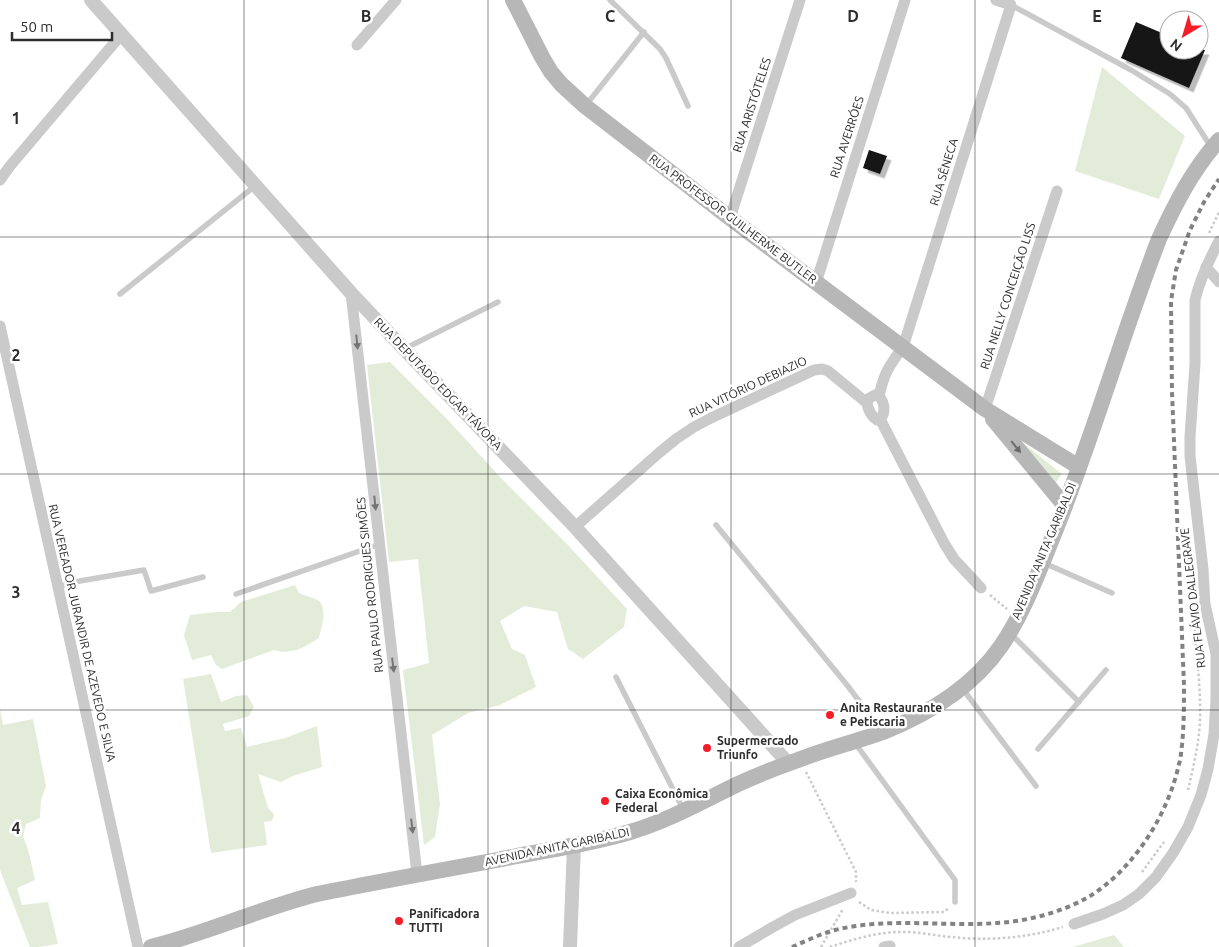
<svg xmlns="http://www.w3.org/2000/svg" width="1219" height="947" viewBox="0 0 1219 947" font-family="Ubuntu,sans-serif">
  <defs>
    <filter id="shadow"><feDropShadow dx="4.5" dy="4.5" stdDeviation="0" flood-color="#0004"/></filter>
  </defs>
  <rect width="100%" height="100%" fill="#fff"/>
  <g fill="#e3ecd9">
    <polygon points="1102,67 1185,136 1159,199 1075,171"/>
    <polygon points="390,362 447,419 501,478 567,544 627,609 624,627 583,659 568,649 557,612 524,606 500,621 512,649 525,655 536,687 500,705 468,713 432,735 440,804 435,837 424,845 403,670 429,663 418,559 389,562 367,365"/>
    <polygon points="1012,434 1062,474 1054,485"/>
    <path d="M 295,585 L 299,593 C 305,596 314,597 319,601 C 328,610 321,628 319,638 L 304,647 L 297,650 L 283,652 L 274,650 L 222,669 L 216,665 L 211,655 L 192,660 L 184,635 L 190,615 L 216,612 L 230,612 L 241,602 Z"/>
    <polygon points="211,674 221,702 236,696 247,695 254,707 249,716 223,724 225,731 241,728 247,747 285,738 317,726 322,767 293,776 281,782 258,774 268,808 274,814 272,821 264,822 267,845 211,853 183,679"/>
    <polygon points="0,709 3,725 33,719 46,786 41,800 40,818 26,824 23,836 29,853 35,880 17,888 22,905 48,902 58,944 38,947 30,947 0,870"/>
    <polygon points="1114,935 1124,947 1073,947"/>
  </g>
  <g fill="#141414" filter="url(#shadow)">
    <polygon points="1136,22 1169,36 1169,50 1205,50 1189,88 1121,58"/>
    <polygon points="869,150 887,156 880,174 863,168"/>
  </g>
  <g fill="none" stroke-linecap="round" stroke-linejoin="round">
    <g stroke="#cacaca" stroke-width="2.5" stroke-dasharray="2.5 2.5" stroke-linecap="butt">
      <polyline points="1209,233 1219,212"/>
      <polyline points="990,595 1007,609"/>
      <polyline points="806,772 856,872 856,882"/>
      <path d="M 1188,790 C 1193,768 1199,744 1200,721 C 1201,686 1196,651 1194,617"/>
      <polyline points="1142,872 1164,842"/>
      <polyline points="859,902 871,910 890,913 944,912 949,908"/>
      <polyline points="821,947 843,909"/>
      <path d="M 830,947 C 854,939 880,931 906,932 C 921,932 936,936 952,937 C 989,941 1027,938 1063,927"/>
    </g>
    <g stroke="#cacaca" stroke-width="5.5">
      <polyline points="610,0 660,49 666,58 688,106"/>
      <polyline points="1011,5 1131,70 1170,94 1186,108 1211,147"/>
      <polyline points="586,105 644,32"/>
      <polyline points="120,294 255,186"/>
      <polyline points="406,348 498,302"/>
      <polyline points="716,525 847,685 881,730"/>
      <polyline points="1044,563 1112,593"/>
      <polyline points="58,587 74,582 144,570 151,591 203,577"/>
      <polyline points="236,594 380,544"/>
      <polyline points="1011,634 1079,702"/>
      <polyline points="616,677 683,809"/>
      <polyline points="962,688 1036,786"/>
      <polyline points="855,743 955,880 955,902"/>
      <polyline points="1038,749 1106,670"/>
    </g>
    <g stroke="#cacaca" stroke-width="11">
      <polyline points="357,45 396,0"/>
      <polyline points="0,180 10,166 121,35"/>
      <polyline points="730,218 800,0"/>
      <polyline points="1206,267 1219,282"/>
      <polyline points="816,283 905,0"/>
      <polyline points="351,293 417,874"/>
      <polyline points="0,326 138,947"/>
      <path d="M 875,395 L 879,396 C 885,403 887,416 877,420 C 871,416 868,409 867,403 L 868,399 Z"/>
      <path d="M 879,396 C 884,373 889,366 903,347 L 1011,5 L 996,0"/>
      <polyline points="985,409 1057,191"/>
      <polyline points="880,419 944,543 954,559 981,588"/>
      <polyline points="575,527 660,452 676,439 694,427 711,418 814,370 822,369 828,371 867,403"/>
      <path d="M 1074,924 L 1103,914 L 1123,905 L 1139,894 L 1156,877 L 1173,853 L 1188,827 L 1201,795 L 1208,769 L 1214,734 L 1216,699 L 1216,654 L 1205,604 L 1203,569 L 1190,456 L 1190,437 L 1195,364 L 1195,300 C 1200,279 1209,260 1219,241"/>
      <polyline points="739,947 773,927 795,915 851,893"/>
      <polyline points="884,947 890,946"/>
    </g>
    <g stroke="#cacaca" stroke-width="14">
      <polyline points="91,0 351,293 404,349 575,527 789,764"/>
      <polyline points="570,947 574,845"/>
    </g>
    <g stroke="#b7b7b7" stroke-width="16">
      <polyline points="513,0 542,57 551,72 561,84 585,106 730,218 985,409 1079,467"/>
      <polyline points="993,419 1065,506"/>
      <path d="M 151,947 C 208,933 261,908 317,894 C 377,882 437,871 497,860 C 541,851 587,845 630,832 C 668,821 703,801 738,784 C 758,775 778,767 798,760 C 826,749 855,742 883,732 C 928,714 973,687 1001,646 C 1025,611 1040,568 1056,529 C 1094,434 1122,335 1159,239 C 1175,204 1193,169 1219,140"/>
    </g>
    <path stroke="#828282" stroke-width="4" stroke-dasharray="5 4" stroke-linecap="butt" d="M 792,947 C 806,941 820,934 835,930 C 888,917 943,927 997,923 C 1029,921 1063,912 1090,896 C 1135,868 1168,814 1179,764 C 1181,758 1181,752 1182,745 C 1184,725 1184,705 1184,685 L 1172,392 L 1171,301 L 1176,270 L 1190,230 L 1204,202 L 1219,179"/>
  </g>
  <defs><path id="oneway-solid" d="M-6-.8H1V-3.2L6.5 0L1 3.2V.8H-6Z" transform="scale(1.25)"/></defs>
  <g fill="#747474">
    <use href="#oneway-solid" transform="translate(357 342) rotate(84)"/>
    <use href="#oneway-solid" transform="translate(375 503) rotate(84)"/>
    <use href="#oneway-solid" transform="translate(393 665) rotate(83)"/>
    <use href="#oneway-solid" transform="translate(412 826) rotate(83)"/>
  </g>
  <use fill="#6b6b6b" href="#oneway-solid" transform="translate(1016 447) rotate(51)"/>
  <path fill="none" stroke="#2d2d2d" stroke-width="1" stroke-opacity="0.55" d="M 244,0 L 244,947M 488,0 L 488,947M 731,0 L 731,947M 975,0 L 975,947M 0,237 L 1219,237M 0,474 L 1219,474M 0,710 L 1219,710"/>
  <g fill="#f51e28" stroke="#fff" stroke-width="2">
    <circle cx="830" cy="715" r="5"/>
    <circle cx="707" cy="748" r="5"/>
    <circle cx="605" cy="801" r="5"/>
    <circle cx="399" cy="921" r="5"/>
  </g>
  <g text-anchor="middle" stroke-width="5" stroke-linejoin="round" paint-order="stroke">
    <g font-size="12" fill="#2d2d2d" stroke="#fff">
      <text transform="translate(752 105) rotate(-72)" y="4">RUA ARISTÓTELES</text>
      <text transform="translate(847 137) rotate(-72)" y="4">RUA AVERRÓES</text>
      <text transform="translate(944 172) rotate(-73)" y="4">RUA SÊNECA</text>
      <text transform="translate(733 219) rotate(37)" y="4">RUA PROFESSOR GUILHERME BUTLER</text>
      <text transform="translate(1008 296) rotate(-72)" y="4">RUA NELLY CONCEIÇÃO LISS</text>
      <text transform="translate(438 384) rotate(46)" y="4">RUA DEPUTADO EDGAR TÁVORA</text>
      <text transform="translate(748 387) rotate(-25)" y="4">RUA VITÓRIO DEBIAZIO</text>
      <text transform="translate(1044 551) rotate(-67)" y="4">AVENIDA ANITA GARIBALDI</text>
      <text transform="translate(370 585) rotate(-96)" y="4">RUA PAULO RODRIGUES SIMÕES</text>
      <text transform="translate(1193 598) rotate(-97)" y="4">RUA FLÁVIO DALLEGRAVE</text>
      <text transform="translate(82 633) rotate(77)" y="4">RUA VEREADOR JURANDIR DE AZEVEDO E SILVA</text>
      <text transform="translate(557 847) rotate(-12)" y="4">AVENIDA ANITA GARIBALDI</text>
    </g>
    <g font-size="12" font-weight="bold" fill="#2d2d2d" stroke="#fff" text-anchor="start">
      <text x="840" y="712">Anita Restaurante<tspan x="840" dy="14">e Petiscaria</tspan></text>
      <text x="717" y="745">Supermercado<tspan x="717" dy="14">Triunfo</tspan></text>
      <text x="615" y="798">Caixa Econômica<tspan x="615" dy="14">Federal</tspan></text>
      <text x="409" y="918">Panificadora<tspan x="409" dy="14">TUTTI</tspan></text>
    </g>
  </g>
  <g font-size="16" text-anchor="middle" font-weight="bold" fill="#2d2d2d" stroke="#fff" stroke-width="5" stroke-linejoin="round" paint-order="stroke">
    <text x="366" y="22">B</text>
    <text x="610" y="22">C</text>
    <text x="853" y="22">D</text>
    <text x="1097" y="22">E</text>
    <text x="16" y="124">1</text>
    <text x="16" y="361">2</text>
    <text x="16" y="598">3</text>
    <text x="16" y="834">4</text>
  </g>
  <g transform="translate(1184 35) rotate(218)"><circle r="24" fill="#ffffff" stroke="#ababab"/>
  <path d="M0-4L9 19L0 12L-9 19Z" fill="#f51e28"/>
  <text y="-8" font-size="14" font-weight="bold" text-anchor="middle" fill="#2d2d2d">N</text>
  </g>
  <path d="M12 32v8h100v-8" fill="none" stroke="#2d2d2d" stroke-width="2.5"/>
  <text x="20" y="32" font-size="15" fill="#2d2d2d" stroke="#ffffff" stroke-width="4" paint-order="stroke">50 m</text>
</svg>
